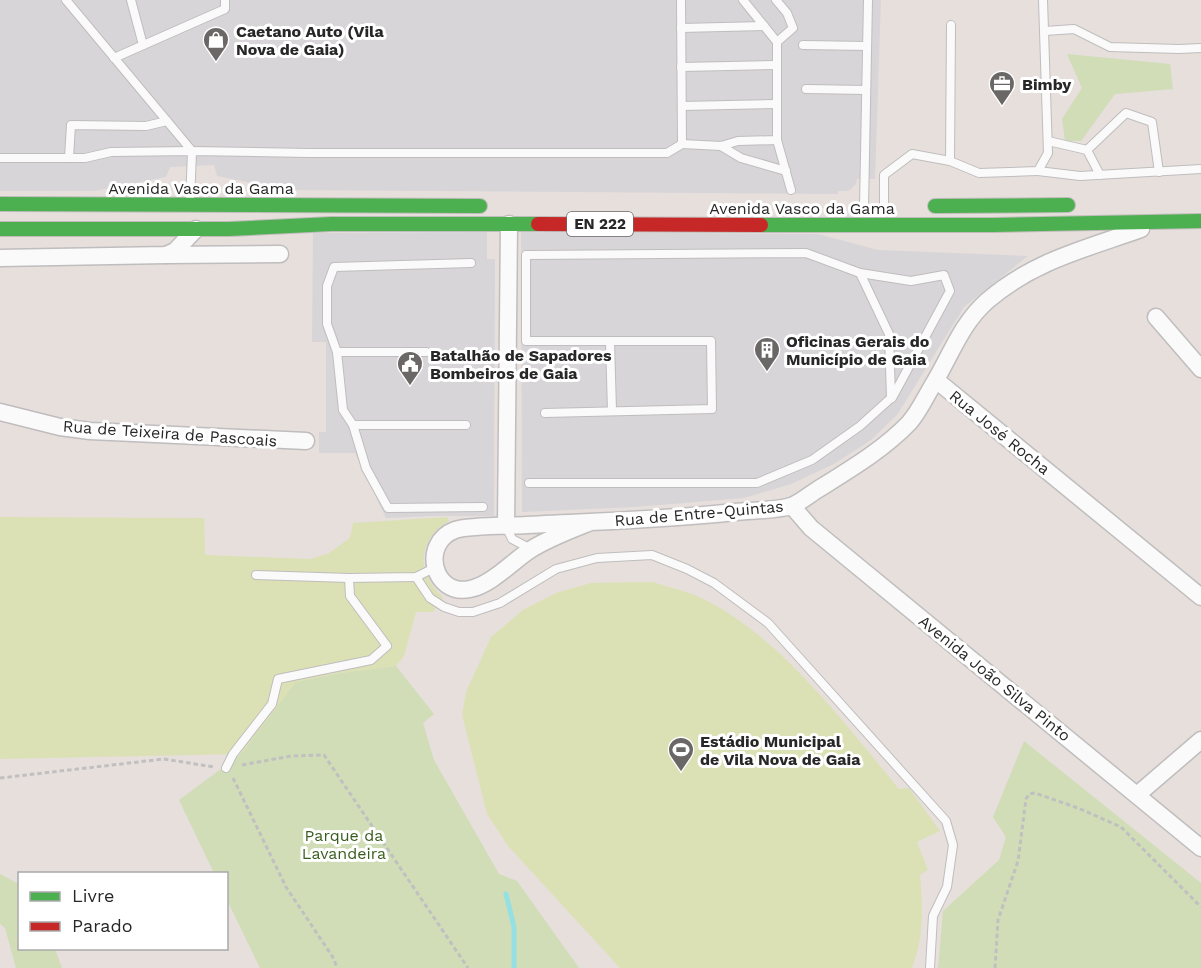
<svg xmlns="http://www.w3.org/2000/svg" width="1201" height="968" viewBox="0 0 1201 968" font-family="'Work Sans',sans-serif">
  <rect width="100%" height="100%" fill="#e6dfdc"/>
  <g fill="#d8d5d8">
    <polygon points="0,0 881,0 875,179 857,179 856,184 851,189 848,191 838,191 838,194 287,190 217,176 214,165 170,167 166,177 95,191 0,191"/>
    <polygon points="487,232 487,259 495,259 494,516 432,516 386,518 355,453 319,453 319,432 326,432 326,342 312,342 313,233"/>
    <polygon points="521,232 818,234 878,250 1028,256 964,307 897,415 871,440 834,464 791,484 744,498 635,507 522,512"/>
  </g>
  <g fill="#d0ddb7">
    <polygon points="1067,54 1170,64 1173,89 1115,94 1081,141 1065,141 1062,119 1082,88"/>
    <polygon points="396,666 434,714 423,723 434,760 499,874 517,881 579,968 260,968 227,900 226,874 214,873 179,800 241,754 295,682 340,673"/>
    <polygon points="1024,741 1201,883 1201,968 938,968 943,911 999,860 1006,837 993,817"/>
    <polygon points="0,874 19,884 20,948 55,949 62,968 16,968 5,928 0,924"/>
  </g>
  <g fill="#dce1b5">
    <path d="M 0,517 L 204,518 L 205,555 L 311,559 L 329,553 L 350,538 L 353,523 L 447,517 L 449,521 C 417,539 416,574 443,597 L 433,612 L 416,612 L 404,656 L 396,666 L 340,673 L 296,682 L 241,754 L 0,759 Z"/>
    <path d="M 653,582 C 667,587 683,590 697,596 C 776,631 845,724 899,789 L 909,788 L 940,831 L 917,842 L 928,870 L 920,875 C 923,907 924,938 912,968 L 620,968 L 508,846 L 487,814 L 462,715 L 466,692 L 491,637 L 523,610 L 556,593 L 591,583 Z"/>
  </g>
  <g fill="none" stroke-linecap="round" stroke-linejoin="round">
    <polyline stroke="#95e0e2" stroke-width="5" points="506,894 514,927 514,968"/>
    <defs>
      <g id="lane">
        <polyline points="66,0 192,151 190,203"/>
        <polyline points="131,0 143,45"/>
        <polyline points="743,0 777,42"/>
        <polyline points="681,28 764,26"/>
        <polyline points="1045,31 1074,29 1110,47 1179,49 1201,48"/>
        <polyline points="803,45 867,46"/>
        <polyline points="114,58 225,9 225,0"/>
        <polyline points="681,67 777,65"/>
        <polyline points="806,89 866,90"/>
        <polyline points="682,106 777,104"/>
        <polyline points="777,140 791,190"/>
        <polyline points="1048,141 1087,150 1100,175"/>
        <polyline points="682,144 721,146 738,141 777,140 777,42 793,28 787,13 776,0"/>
        <polyline points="721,146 741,158 786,171"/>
        <polyline points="1087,150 1126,113 1152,122 1159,172"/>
        <polyline points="0,158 85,158 111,152 192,151 309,153 667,153 682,144 681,0"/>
        <polyline points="69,158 71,125 146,126 167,121"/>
        <polyline points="950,161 951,25"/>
        <polyline points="1038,171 1080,176 1201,169"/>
        <polyline points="864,206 868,0"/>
        <polyline points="884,206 884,175 912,154 950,161 979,173 1038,171 1048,153 1043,0"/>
        <polyline points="860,273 911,281 944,275 950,291 892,398"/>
        <polyline points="610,341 612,411"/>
        <polyline points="337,352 426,352"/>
        <polyline points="353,425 366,468 388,508 483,507"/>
        <polyline points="466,425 353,425 343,410 337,352 327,324 327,286 334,267 471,263"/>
        <polyline points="529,483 757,483 812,460 860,426 891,398 889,334 860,273 806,253 526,255 526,341 711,341 712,409 545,413"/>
        <polyline points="506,526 512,539 531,549"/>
        <polyline points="256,575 349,578 416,577 434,568"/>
        <polyline points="416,577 430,598 444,607 459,612 473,612 500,603 556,569 597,558 652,555 687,569 714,583 768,623 946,821 953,845 947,887 933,916 930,968"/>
        <polyline points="226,768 233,754 272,704 278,679 371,660 387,646 350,596 349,578"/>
      </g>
      <g id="street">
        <polyline points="166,255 280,254"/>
        <polyline points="0,258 166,255 175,251 196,229"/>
        <polyline points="1156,317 1201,369"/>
        <polyline points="936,380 1201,597"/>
        <polyline points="0,412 60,427 90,431 306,441"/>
        <polyline points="792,506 811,528 1201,848"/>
        <path d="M 591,522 C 571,530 549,538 530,550 C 513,561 491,585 470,589 C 433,597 420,543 455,530 C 470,525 510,526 527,525 C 596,521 666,520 734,512 C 752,510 774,511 791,506 C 800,503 809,495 817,490 C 849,470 883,450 909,423 C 919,412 926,396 934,383 C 951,355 961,324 987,301 C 1033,261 1085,249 1141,229"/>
        <polyline points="506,526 509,224"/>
        <polyline points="1137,795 1201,740"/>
      </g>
      <g id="fast">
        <polyline points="0,204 480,206"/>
        <polyline points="935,206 1068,205"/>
        <polyline points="761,225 993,225 1201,221"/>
        <polyline points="0,229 229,229 331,224 538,224"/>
      </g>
      <polyline id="jam" points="538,224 761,225"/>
    </defs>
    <use href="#lane" stroke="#bfbdbd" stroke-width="10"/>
    <use href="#street" stroke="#bfbdbd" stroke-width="19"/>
    <use href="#fast" stroke="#bfbcbb" stroke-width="16"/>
    <use href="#jam" stroke="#bfbcbb" stroke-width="16"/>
    <g stroke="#c1c0c0" stroke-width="3" stroke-dasharray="4.5 3" stroke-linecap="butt">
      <polyline points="242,765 291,756 324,755 468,968"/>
      <polyline points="0,778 164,759 214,767"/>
      <polyline points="233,778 286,887 334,959 337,968"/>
      <polyline points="995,968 998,920 1018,861 1026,799 1029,794 1035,793 1078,808 1121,827 1201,907"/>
    </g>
    <use href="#lane" stroke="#fbfafa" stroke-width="8"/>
    <use href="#street" stroke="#fbfafa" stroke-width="16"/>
    <use href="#fast" stroke="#4caf50" stroke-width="14"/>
    <use href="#jam" stroke="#c62828" stroke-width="14"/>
  </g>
  <defs>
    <symbol id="shop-pin" viewBox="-11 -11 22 30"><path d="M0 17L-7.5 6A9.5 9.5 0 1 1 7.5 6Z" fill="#6a6766" stroke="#fff"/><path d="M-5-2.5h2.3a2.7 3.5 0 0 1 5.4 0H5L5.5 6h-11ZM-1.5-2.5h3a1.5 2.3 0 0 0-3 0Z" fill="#fff"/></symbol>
    <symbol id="office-pin" viewBox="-11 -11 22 30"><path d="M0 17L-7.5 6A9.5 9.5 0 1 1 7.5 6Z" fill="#6a6766" stroke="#fff"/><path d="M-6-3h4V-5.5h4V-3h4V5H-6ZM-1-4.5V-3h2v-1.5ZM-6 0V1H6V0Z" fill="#fff"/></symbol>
    <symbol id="building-pin" viewBox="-11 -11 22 30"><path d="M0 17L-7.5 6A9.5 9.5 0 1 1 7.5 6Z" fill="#6a6766" stroke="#fff"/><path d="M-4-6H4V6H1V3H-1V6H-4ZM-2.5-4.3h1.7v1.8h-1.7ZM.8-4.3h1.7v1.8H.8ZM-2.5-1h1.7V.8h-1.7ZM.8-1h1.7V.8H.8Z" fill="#fff"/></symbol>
    <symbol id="civic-pin" viewBox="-11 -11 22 30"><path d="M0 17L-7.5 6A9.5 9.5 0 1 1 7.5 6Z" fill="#6a6766" stroke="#fff"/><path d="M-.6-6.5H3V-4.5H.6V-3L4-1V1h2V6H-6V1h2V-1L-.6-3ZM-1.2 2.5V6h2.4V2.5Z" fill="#fff"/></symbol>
    <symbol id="stadium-pin" viewBox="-11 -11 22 30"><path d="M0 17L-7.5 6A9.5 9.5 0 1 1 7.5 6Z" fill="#6a6766" stroke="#fff"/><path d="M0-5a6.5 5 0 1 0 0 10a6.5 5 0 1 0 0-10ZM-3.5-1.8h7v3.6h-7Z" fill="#fff"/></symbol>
  </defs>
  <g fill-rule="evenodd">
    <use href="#shop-pin" x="201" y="25" width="30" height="40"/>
    <use href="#office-pin" x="987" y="69" width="30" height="40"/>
    <use href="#building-pin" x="752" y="335" width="30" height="40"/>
    <use href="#civic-pin" x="395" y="349" width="30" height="40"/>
    <use href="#stadium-pin" x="666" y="735" width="30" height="40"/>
  </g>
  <g text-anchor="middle" stroke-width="6" stroke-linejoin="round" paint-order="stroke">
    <rect fill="#fff" stroke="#686868" stroke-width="1.5" x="567" y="212" width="66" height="24" rx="4.5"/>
    <g font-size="15" font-weight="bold" fill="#272727">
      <text x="600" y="229">EN 222</text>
    </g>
    <g font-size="16" font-weight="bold" fill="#272727" stroke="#fff" text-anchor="start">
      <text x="236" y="37">Caetano Auto (Vila<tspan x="236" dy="18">Nova de Gaia)</tspan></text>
      <text x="1022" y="90">Bimby</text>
      <text x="786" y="347">Oficinas Gerais do<tspan x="786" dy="18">Município de Gaia</tspan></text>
      <text x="430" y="361">Batalhão de Sapadores<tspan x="430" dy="18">Bombeiros de Gaia</tspan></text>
      <text x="700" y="747">Estádio Municipal<tspan x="700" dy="18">de Vila Nova de Gaia</tspan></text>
    </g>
    <g font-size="16" fill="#272727" stroke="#fff">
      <text x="201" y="194">Avenida Vasco da Gama</text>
      <text x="802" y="214">Avenida Vasco da Gama</text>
      <text transform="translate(1000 432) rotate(39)" y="6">Rua José Rocha</text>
      <text transform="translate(170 433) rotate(4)" y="6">Rua de Teixeira de Pascoais</text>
      <text transform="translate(699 513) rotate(-5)" y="6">Rua de Entre-Quintas</text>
      <text transform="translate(995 678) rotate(39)" y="6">Avenida João Silva Pinto</text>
    </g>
    <g font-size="16" fill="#395d1e" stroke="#fff">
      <text x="344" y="841">Parque da<tspan x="344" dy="18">Lavandeira</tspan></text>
    </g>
  </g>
  <rect x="18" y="872" width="210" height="78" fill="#ffffff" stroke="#a9a9a9" stroke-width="1.5"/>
  <rect x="30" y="892" width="30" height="9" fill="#4caf50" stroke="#a9a9a9" stroke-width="1.5"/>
  <text x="72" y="902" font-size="18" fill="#272727">Livre</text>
  <rect x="30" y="922" width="30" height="9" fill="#c62828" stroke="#a9a9a9" stroke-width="1.5"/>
  <text x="72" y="932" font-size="18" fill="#272727">Parado</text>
</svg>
